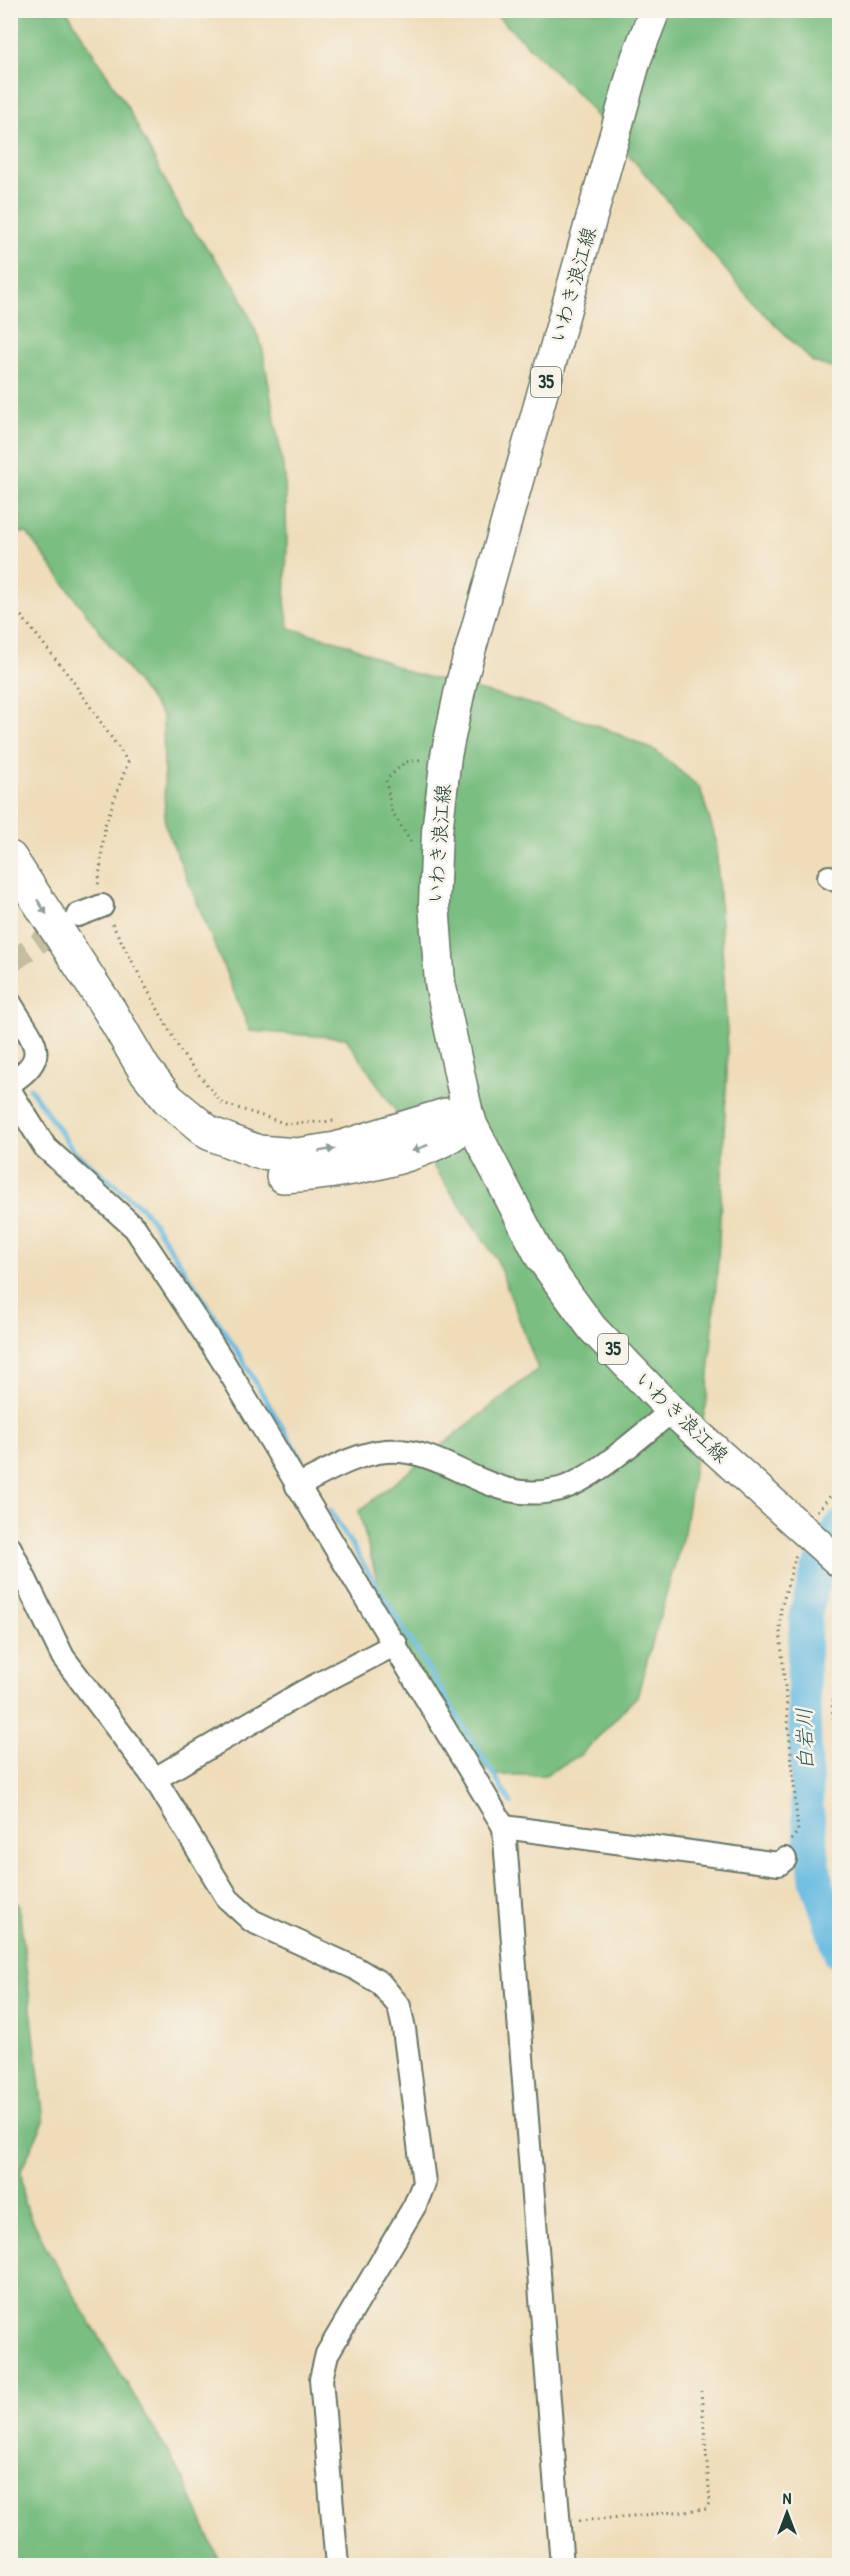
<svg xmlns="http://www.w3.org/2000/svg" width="850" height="2576" viewBox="0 0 850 2576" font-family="'Patrick Hand','Klee One',sans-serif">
  <rect width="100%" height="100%" fill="#f7f3e8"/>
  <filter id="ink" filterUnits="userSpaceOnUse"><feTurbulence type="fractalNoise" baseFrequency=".0167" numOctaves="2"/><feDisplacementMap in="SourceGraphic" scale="12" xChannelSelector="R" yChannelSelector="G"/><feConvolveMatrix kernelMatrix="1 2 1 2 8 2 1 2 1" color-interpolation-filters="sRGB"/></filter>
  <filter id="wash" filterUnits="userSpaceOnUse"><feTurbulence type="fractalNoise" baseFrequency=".008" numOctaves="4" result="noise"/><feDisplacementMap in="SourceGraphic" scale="24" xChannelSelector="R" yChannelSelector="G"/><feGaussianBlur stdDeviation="1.35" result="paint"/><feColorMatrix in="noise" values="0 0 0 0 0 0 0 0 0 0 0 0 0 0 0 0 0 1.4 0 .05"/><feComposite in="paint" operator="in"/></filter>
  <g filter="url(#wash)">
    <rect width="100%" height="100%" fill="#efddba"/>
    <g fill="#7abe81" stroke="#4c7e5a" stroke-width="1.5">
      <polygon points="10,11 67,11 128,108 185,219 237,288 262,346 285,478 287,545 285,602 289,628 347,644 408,672 524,702 602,727 656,751 700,788 716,841 728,1052 718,1260 707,1401 698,1440 684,1532 637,1696 582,1754 545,1775 494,1775 448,1738 387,1618 359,1511 538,1369 496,1258 346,1038 250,1031 165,825 163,717 27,533 11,532"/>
      <polygon points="492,11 839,11 839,370 813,362 751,300 577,93"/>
      <polygon points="11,1897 19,1906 44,2121 21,2170 24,2203 47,2249 184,2480 221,2565 11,2565"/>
    </g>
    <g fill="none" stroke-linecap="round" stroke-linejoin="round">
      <g stroke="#65bae1" stroke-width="5">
        <polyline points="10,1055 14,1060"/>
        <polyline points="30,1088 72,1149 143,1209 153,1222 236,1349 301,1459"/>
        <polyline points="330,1510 511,1803"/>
        <polyline points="638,1834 795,1854 816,1879"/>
      </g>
      <polyline stroke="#65bae1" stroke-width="33" points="840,1527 817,1572 806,1613 803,1673 807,1807 816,1879 840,1953"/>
    </g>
  </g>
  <g filter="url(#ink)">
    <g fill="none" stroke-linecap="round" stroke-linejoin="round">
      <polyline stroke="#c5bd9f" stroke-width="22" stroke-dasharray="22 11" stroke-linecap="butt" points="10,963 67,923"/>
      <defs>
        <g id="minor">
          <polyline points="829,877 840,882"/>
          <polyline points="78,915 102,906"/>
          <path d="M 10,1003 C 31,1040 55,1055 10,1083"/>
          <polyline points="10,1091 45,1147 135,1228 221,1358 504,1827 779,1864 785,1859"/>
          <path d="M 297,1486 C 326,1472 354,1454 386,1451 C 448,1446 489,1508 560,1489 C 595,1479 642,1434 672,1411"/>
          <polyline points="10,1548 63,1657 155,1779 228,1899 252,1921 355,1968 380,1983 399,2006 404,2029 424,2183 415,2205 327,2354 321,2379 337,2566"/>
          <polyline points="155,1779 303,1692 396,1644"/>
          <polyline points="504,1827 562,2566"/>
        </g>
        <polyline id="major" points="655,10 636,59 462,680 446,756 437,832 434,904 440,983 469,1119 541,1258 592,1328 672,1411 840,1563"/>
        <g id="highway">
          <polyline points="10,858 110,1011 144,1069 168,1099 209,1133 258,1152 297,1155 336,1149 446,1115 469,1119"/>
          <path d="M 283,1176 C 332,1174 431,1159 466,1123"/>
        </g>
      </defs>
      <use href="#minor" stroke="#687563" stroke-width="26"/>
      <use href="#major" stroke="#687563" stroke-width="33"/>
      <use href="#highway" stroke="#687563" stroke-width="36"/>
      <g stroke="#687563" stroke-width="3" stroke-dasharray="1.5 4.5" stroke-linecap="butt">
        <polyline points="10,602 70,677 128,762 105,825 98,887"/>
        <polyline points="411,842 391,810 386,780 405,762 423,759"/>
        <polyline points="112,924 182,1054 222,1103 287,1124 334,1121"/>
        <polyline points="817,1511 840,1485"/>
        <polyline points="840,1658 832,1708 840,1760"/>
        <polyline points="791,1840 798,1831 780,1631 781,1609 796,1554"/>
        <polyline points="579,2521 706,2509 710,2501 701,2391"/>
      </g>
      <use href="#minor" stroke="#fff" stroke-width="22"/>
      <use href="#major" stroke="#fff" stroke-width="30"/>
      <use href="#highway" stroke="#fff" stroke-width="33"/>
    </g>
    <defs><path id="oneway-solid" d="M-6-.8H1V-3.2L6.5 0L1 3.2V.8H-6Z" transform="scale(1.5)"/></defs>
    <g fill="#8f9e9a">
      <use href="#oneway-solid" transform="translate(42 907) rotate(57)"/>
      <use href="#oneway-solid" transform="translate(420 1148) rotate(159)"/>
      <use href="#oneway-solid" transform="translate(327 1150) rotate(-9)"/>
    </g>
  </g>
  <g text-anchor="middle" stroke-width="5" stroke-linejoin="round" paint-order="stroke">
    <g fill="#f7f3e8" stroke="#60746a" stroke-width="1.5">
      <rect x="531" y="367" width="30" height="30" rx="4.5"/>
      <rect x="598" y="1334" width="30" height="30" rx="4.5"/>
    </g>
    <g font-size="18" font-weight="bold" fill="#1f3d34">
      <text x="546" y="388">35</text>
      <text x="613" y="1355">35</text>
    </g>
    <g font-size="20" fill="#1f3d34" stroke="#f7f3e8">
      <text transform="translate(573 285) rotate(-74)" y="7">いわき浪江線</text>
      <text transform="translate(439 844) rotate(-86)" y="7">いわき浪江線</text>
      <text transform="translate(682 1417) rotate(44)" y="7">いわき浪江線</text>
    </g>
    <g font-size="21" font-style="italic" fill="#305c5f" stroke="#f7f3e8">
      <text transform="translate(805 1739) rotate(-92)" y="7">白岩川</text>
    </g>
  </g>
  <rect width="850" height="2576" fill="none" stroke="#f7f3e8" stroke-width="36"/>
  <g transform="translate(787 2513)" stroke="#f7f3e8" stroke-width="4.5" paint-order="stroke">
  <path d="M0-4.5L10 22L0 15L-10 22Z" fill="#1f3d34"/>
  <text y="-9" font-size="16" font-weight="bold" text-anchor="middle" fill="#1f3d34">N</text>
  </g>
</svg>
